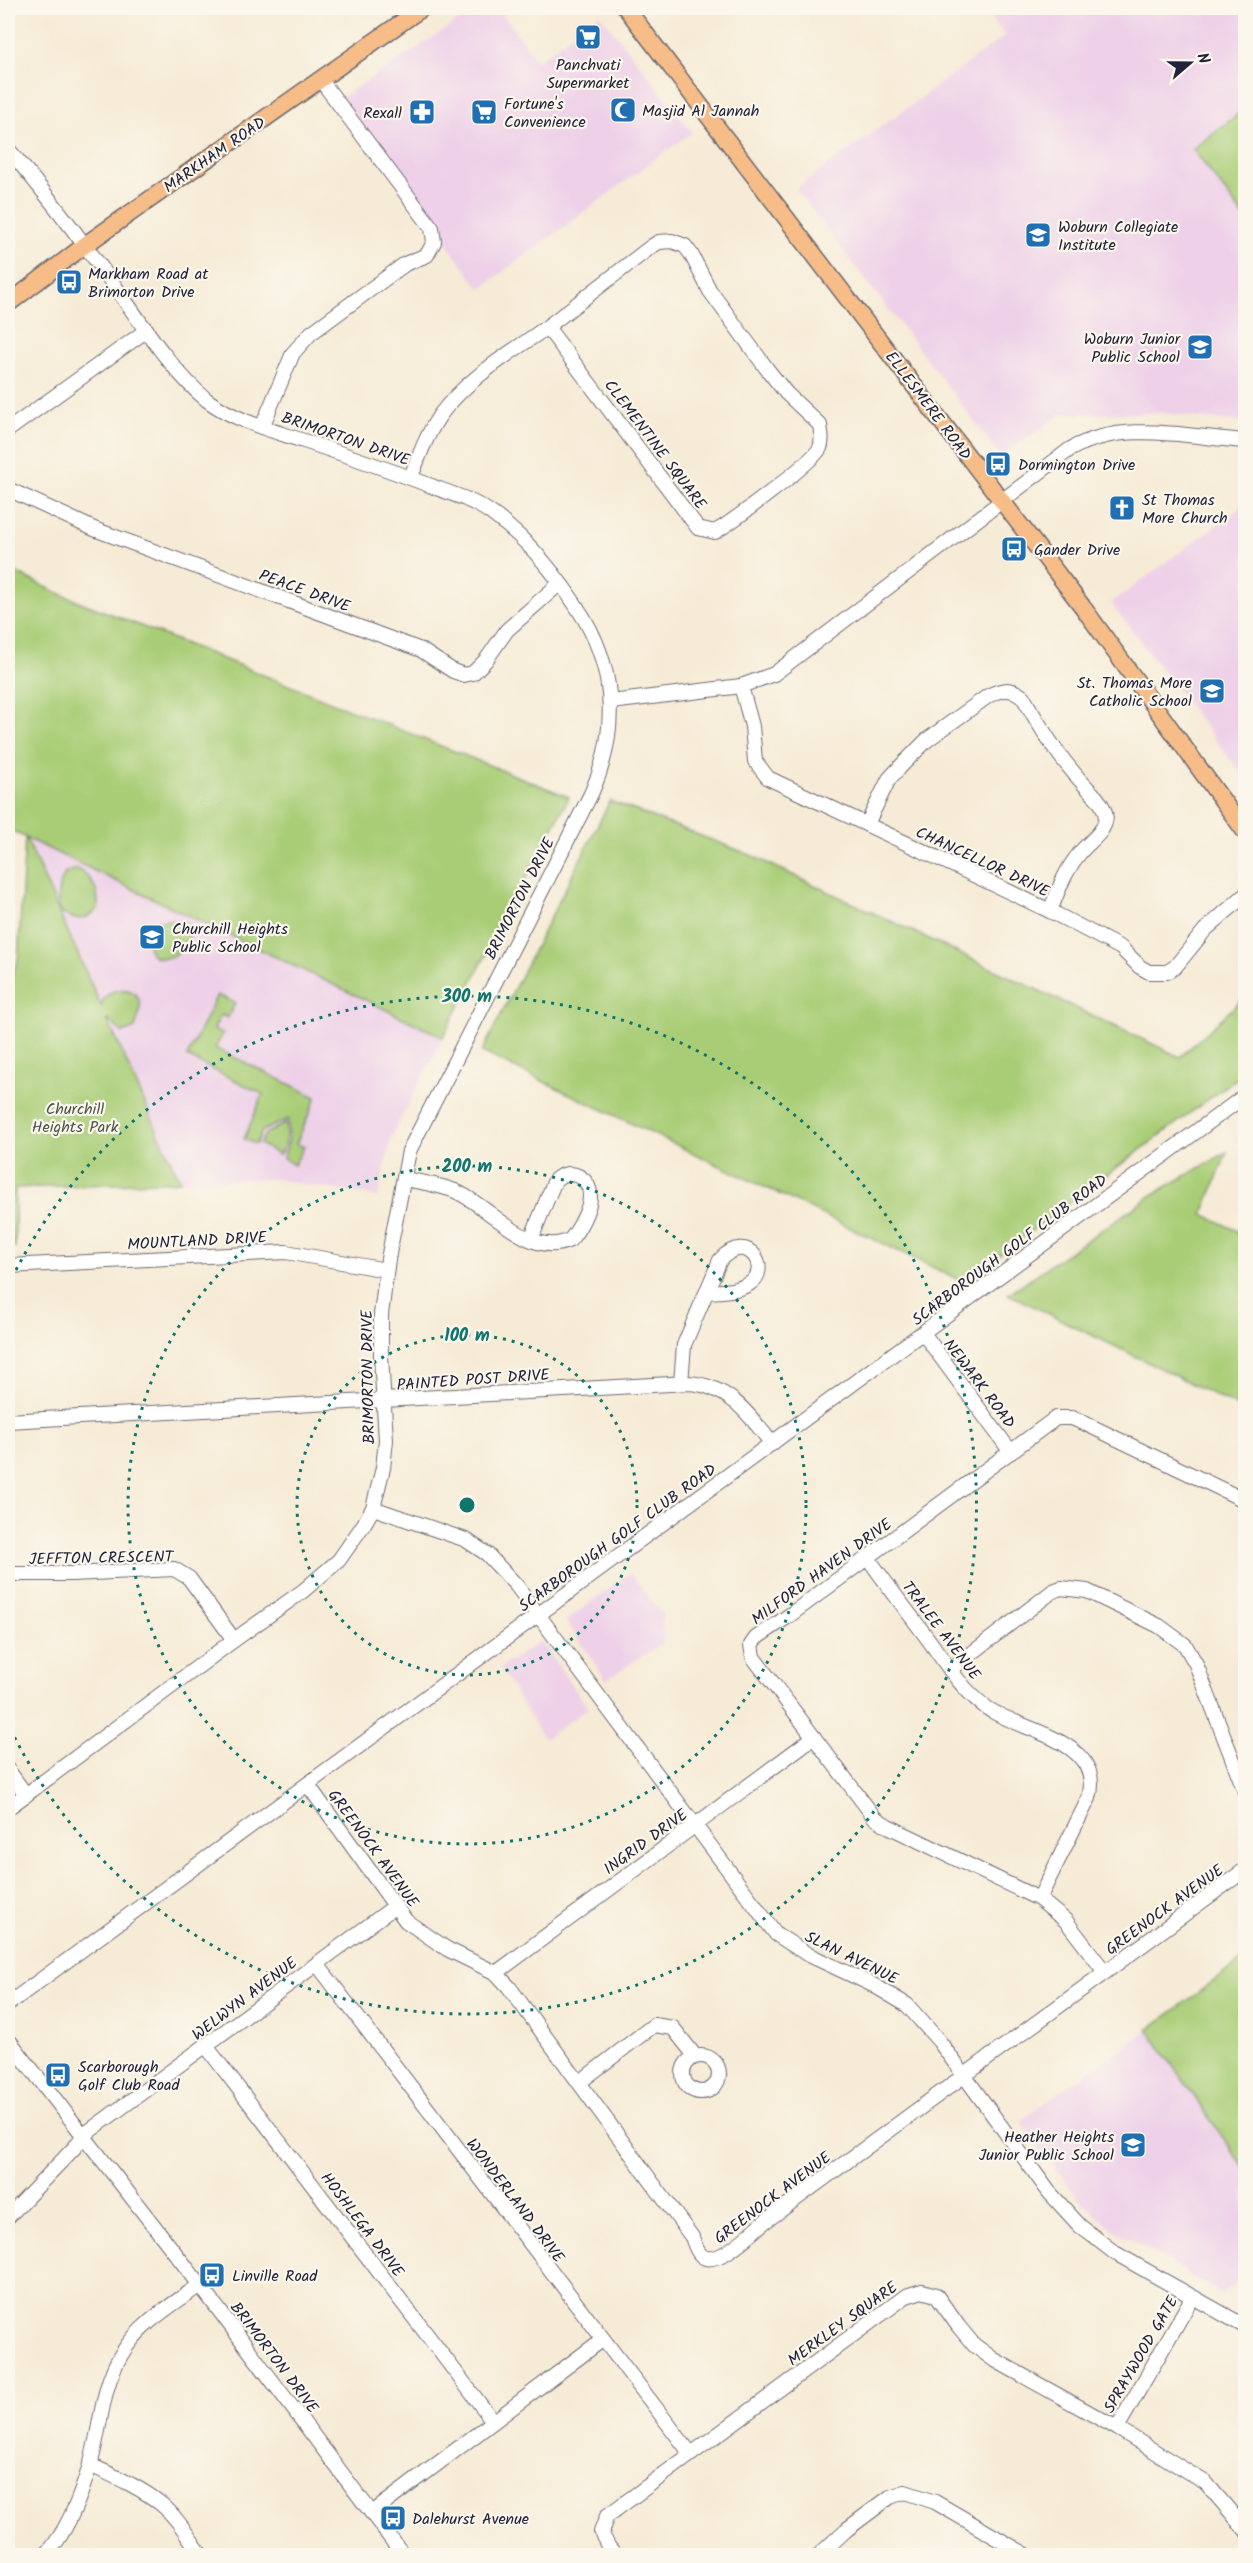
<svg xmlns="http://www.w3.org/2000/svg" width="1253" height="2563" viewBox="0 0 1253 2563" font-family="Kalam,sans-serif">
  <rect width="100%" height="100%" fill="#fbf7ec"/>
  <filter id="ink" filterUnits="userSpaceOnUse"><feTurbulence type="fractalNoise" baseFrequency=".0167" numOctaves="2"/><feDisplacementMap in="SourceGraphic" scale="12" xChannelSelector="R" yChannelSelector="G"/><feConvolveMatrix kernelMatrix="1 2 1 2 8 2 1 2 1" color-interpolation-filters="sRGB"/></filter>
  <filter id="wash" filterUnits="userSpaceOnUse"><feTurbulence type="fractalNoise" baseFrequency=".008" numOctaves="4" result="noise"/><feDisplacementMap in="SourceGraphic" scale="24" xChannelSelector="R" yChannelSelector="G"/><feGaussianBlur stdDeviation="1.35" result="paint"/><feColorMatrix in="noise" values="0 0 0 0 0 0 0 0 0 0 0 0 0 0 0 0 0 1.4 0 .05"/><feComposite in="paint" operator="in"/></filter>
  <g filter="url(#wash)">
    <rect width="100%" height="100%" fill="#f6ebd6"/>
    <g fill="#eed0e8">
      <polygon points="477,8 498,8 537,61 600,14 692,132 480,289 340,99"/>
      <polygon points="984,8 1194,8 1202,16 1214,8 1245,8 1245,422 1197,418 1163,413 1061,414 1001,456 796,189 1005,36"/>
      <polygon points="1245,504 1245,779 1111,603"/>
      <polygon points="25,837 443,1037 392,1136 378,1197 274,1179 180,1181"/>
      <polygon points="630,1573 662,1614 663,1642 606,1680 566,1621"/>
      <polygon points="540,1641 588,1708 544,1739 500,1668"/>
      <polygon points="1148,2030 1245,2169 1245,2276 1222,2294 1111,2228 1079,2199 1020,2121"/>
    </g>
    <g fill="#a9cd76" stroke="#667858" stroke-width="1.5">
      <polygon points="1245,109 1245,218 1193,149"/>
      <path d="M 8,569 L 58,593 L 569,797 L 443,1037 L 26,838 L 101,1006 C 105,986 137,983 140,1004 C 141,1011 137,1020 135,1028 L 123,1033 L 107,1019 L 180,1181 L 15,1188 L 15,1247 L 8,1247 L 8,982 L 18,961 L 25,837 L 8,829 Z"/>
      <polygon points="610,801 748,854 1180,1057 1243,999 1246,1003 1245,1072 963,1282 482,1052"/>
      <path d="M 77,869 C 92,876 99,891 98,909 C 84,922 77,921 61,913 C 55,897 58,888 65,873 Z"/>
      <path d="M 167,920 L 187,924 L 191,933 C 187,939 183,949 177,953 C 174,956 168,958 164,958 C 146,959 148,943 148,929 L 156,923 Z"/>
      <polygon points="217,995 235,1003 228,1018 221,1015 214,1029 223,1034 215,1048 316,1097 296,1144 304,1147 294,1165 283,1158 289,1141 288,1119 262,1131 256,1144 244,1139 263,1094 187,1057"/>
      <polygon points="286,1123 286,1143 279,1155 260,1144 265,1134"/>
      <polygon points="1227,1152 1203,1214 1245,1235 1245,1410 1008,1294 1154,1194"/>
      <polygon points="1245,1958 1245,2169 1148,2030"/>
    </g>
  </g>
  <g filter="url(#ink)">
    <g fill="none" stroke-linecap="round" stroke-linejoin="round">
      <defs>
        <g id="minor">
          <path d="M 8,149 C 46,193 80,238 114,285 C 140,321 172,372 207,400 C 235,421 271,430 304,441 C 349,456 394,471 439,489 C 456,495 476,502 491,513 C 529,540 561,580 585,620 C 617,676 617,736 591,794 L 409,1151 L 388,1259 L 381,1315 L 381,1356 L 386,1440 L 383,1468 L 373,1508 L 364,1524 L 339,1560 L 303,1591 L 234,1640 L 8,1808"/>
          <polyline points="262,427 293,353 311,333 405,264 427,255 434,242 432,228 320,79"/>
          <polyline points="8,430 147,330"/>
          <path d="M 411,477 C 419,456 427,434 440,415 C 467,378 511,353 547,327 L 698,528 L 715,532 C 732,522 813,462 820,448 C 823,441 821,433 820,425 L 786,393 L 767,369 L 710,291 L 691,254 L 685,246 L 672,241 L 659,242 L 652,246 L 547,327"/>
          <polyline points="8,489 94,529 421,650 453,671 464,675 473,673 486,660 507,630 559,584"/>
          <polyline points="741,686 752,726 755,761 768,778 1050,911 1121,948 1140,967 1149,972 1167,972 1175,967 1205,930 1246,894"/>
          <path d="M 611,702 L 741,686 L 774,674 L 1069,450 C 1123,419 1186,437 1246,441"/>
          <path d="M 867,824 L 889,779 L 902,765 L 927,740 L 988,696 C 1001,689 1011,687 1023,697 C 1046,737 1063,764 1096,797 C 1102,804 1108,813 1105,822 C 1102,835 1087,843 1079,854 C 1065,871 1058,891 1050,911"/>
          <path d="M 404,1179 C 421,1182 439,1185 455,1191 C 488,1204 529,1260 570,1240 C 578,1231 590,1209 590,1197 C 591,1178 570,1166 555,1180 L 531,1239"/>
          <polyline points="8,1266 286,1252 386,1270"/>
          <polyline points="923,1333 1011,1452"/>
          <path d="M 681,1383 L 684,1345 L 720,1260 C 748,1229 773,1270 749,1284 C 737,1291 721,1291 708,1292"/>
          <path d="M 8,1421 L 688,1383 C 728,1385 750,1415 772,1444"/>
          <polyline points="373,1508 466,1540 487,1554 516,1585 776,1934 807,1954 875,1986 907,2005 939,2041 1049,2192 1080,2226 1115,2253 1246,2327"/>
          <path d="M 868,1558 C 887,1585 908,1612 928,1639 C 946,1664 962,1690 987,1708 C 1022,1732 1105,1740 1089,1798 L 1039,1899"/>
          <polyline points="8,1574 72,1574 174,1569 189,1578 234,1640"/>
          <polyline points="950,1670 1053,1591 1061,1588 1087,1591 1159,1626 1185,1645 1196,1664 1246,1794"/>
          <polyline points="8,1770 26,1795"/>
          <path d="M 308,1785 L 406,1921 L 447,1949 L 496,1973 L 509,1987 L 692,2237 C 694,2242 696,2250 700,2254 C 714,2271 751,2233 763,2223 L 1246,1869"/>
          <polyline points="317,1964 691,2454"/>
          <polyline points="1105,1972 1066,1921 1039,1899 888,1826 875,1818 753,1657 751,1645 756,1638 790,1615 1056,1418 1072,1418 1084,1423 1246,1501"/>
          <polyline points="496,1973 814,1737"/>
          <polyline points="8,2004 1246,1095"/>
          <polyline points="8,2039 200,2285 404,2556"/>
          <polyline points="206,2046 493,2421"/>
          <circle cx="701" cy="2074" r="18"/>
          <polyline points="580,2082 654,2025 673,2028 695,2056"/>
          <polyline points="8,2217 75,2147 84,2135 394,1907"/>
          <polyline points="1117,2428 1192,2298"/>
          <path d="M 90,2465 C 114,2476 140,2487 161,2504 C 178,2518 189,2538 202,2556"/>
          <polyline points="372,2513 602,2340"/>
          <path d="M 45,2556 C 67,2532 81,2496 90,2465 C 101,2429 101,2388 121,2355 C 139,2324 172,2305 200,2285"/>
          <polyline points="616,2556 608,2546 601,2532 607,2516 906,2296 922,2291 936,2295 959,2327 974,2345 993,2359 1117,2428 1206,2483 1246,2530"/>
          <polyline points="818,2556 846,2530 890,2497 905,2492 935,2502 1028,2556"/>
        </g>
        <g id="major">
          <polyline points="626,8 1082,606 1246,833"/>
          <polyline points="8,304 85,245 422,8"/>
        </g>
      </defs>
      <use href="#minor" stroke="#6c6871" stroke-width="16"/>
      <use href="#major" stroke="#6c6871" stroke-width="19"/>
      <use href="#minor" stroke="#fff" stroke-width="14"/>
      <use href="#major" stroke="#f7bd88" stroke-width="16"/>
    </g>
  </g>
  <g fill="none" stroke="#0f766e" stroke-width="3" stroke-dasharray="3 6">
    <circle cx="467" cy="1505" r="170"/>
    <circle cx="467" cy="1505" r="339"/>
    <path d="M8 1286A509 509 0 1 1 8 1724"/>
  </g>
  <defs>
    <symbol id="supermarket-square" viewBox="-11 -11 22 22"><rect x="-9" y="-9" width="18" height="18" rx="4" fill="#1f6fb2" stroke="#fbf7ec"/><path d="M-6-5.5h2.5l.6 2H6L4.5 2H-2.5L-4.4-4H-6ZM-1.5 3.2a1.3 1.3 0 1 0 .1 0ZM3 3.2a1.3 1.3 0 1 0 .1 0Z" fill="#fff"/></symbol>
    <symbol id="mosque-square" viewBox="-11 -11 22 22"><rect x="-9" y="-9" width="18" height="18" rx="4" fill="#1f6fb2" stroke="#fbf7ec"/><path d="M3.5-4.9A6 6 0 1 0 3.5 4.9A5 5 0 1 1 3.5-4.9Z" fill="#fff"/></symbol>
    <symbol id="pharmacy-square" viewBox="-11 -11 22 22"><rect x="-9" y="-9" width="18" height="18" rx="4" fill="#1f6fb2" stroke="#fbf7ec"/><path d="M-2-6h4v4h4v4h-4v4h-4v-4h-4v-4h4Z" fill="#fff"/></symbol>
    <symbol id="school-square" viewBox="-11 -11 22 22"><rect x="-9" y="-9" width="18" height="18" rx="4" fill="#1f6fb2" stroke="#fbf7ec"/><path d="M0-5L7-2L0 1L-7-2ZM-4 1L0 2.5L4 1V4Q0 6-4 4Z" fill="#fff"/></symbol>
    <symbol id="bus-square" viewBox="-11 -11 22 22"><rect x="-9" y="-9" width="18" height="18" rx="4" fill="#1f6fb2" stroke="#fbf7ec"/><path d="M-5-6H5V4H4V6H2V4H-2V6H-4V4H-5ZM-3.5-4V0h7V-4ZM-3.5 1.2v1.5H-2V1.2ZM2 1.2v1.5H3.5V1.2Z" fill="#fff"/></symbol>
    <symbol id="church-square" viewBox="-11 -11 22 22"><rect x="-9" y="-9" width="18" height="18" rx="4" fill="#1f6fb2" stroke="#fbf7ec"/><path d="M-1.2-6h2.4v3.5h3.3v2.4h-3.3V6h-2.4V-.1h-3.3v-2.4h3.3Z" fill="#fff"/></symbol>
  </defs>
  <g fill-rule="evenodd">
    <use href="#supermarket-square" x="573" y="22" width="30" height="30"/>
    <use href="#mosque-square" x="608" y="95" width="30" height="30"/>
    <use href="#pharmacy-square" x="407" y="97" width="30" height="30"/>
    <use href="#supermarket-square" x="469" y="97" width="30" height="30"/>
    <use href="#school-square" x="1023" y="220" width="30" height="30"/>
    <use href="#bus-square" x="54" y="267" width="30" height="30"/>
    <use href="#school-square" x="1185" y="332" width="30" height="30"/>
    <use href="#bus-square" x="983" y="449" width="30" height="30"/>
    <use href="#church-square" x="1107" y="493" width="30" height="30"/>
    <use href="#bus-square" x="999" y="534" width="30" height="30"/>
    <use href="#school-square" x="1197" y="676" width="30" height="30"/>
    <use href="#school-square" x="137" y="922" width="30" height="30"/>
    <use href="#bus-square" x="43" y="2060" width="30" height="30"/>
    <use href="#school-square" x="1118" y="2130" width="30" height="30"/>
    <use href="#bus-square" x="197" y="2260" width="30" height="30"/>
    <use href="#bus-square" x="378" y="2503" width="30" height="30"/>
  </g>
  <g text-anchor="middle" stroke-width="4.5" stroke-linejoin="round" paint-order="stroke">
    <g font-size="16" fill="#22223b" stroke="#fbf7ec" text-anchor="start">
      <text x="588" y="70" text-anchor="middle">Panchvati<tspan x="588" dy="18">Supermarket</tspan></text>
      <text x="504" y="109">Fortune's<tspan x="504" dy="18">Convenience</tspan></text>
      <text x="642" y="116">Masjid Al Jannah</text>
      <text x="402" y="118" text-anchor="end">Rexall</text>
      <text x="1058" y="232">Woburn Collegiate<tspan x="1058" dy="18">Institute</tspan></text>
      <text x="88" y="279">Markham Road at<tspan x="88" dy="18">Brimorton Drive</tspan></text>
      <text x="1180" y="344" text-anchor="end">Woburn Junior<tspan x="1180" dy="18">Public School</tspan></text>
      <text x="1018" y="470">Dormington Drive</text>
      <text x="1142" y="505">St Thomas<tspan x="1142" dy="18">More Church</tspan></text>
      <text x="1034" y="555">Gander Drive</text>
      <text x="1192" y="688" text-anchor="end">St. Thomas More<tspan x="1192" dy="18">Catholic School</tspan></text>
      <text x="172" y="934">Churchill Heights<tspan x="172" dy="18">Public School</tspan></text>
      <text x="78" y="2072">Scarborough<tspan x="78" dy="18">Golf Club Road</tspan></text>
      <text x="1114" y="2142" text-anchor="end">Heather Heights<tspan x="1114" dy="18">Junior Public School</tspan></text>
      <text x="232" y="2281">Linville Road</text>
      <text x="412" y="2524">Dalehurst Avenue</text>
    </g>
    <g font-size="16" fill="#22223b" stroke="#fbf7ec">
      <text transform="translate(214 154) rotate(-35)" y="6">MARKHAM ROAD</text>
      <text transform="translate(929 405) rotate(53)" y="6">ELLESMERE ROAD</text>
      <text transform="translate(346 438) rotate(19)" y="6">BRIMORTON DRIVE</text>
      <text transform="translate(656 444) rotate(53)" y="6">CLEMENTINE SQUARE</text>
      <text transform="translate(305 590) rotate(20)" y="6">PEACE DRIVE</text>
      <text transform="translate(983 861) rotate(25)" y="6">CHANCELLOR DRIVE</text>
      <text transform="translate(519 898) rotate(-63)" y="6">BRIMORTON DRIVE</text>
      <text transform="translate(197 1240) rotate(-3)" y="6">MOUNTLAND DRIVE</text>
      <text transform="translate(1009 1249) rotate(-37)" y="6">SCARBOROUGH GOLF CLUB ROAD</text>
      <text transform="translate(367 1377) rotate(-91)" y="6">BRIMORTON DRIVE</text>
      <text transform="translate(473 1379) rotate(-4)" y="6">PAINTED POST DRIVE</text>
      <text transform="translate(980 1383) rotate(53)" y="6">NEWARK ROAD</text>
      <text transform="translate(617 1537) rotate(-36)" y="6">SCARBOROUGH GOLF CLUB ROAD</text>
      <text transform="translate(101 1557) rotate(-1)" y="6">JEFFTON CRESCENT</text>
      <text transform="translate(821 1571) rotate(-36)" y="6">MILFORD HAVEN DRIVE</text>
      <text transform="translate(942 1630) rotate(53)" y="6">TRALEE AVENUE</text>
      <text transform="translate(645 1841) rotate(-36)" y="6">INGRID DRIVE</text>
      <text transform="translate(374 1848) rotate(54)" y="6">GREENOCK AVENUE</text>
      <text transform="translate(1164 1909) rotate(-36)" y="6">GREENOCK AVENUE</text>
      <text transform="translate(852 1957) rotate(26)" y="6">SLAN AVENUE</text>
      <text transform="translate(244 1998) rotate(-37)" y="6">WELWYN AVENUE</text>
      <text transform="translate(772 2197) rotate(-37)" y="6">GREENOCK AVENUE</text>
      <text transform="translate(516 2200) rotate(53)" y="6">WONDERLAND DRIVE</text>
      <text transform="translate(363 2224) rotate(53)" y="6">HOSHLEGA DRIVE</text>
      <text transform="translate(842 2323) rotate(-36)" y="6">MERKLEY SQUARE</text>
      <text transform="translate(1140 2354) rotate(-60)" y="6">SPRAYWOOD GATE</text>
      <text transform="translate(275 2357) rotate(53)" y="6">BRIMORTON DRIVE</text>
    </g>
    <g font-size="16" fill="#4a554d" stroke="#fbf7ec">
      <text x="75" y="1114">Churchill<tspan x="75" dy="18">Heights Park</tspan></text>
    </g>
  </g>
  <circle cx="467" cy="1505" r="9" fill="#0f766e" stroke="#fbf7ec" stroke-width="3"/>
  <g font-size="18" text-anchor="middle" font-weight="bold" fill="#0f766e" stroke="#fbf7ec" stroke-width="4.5" stroke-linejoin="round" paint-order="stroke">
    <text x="467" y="1002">300 m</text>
    <text x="467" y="1172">200 m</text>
    <text x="467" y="1341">100 m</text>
  </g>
  <rect width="1253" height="2563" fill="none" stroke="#fbf7ec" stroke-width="30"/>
  <g transform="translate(1190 63) rotate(70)" stroke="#fbf7ec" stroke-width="4.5" paint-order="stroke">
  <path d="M0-4.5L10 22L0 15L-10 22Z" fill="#22223b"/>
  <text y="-9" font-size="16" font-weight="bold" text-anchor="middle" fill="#22223b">N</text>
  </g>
</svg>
